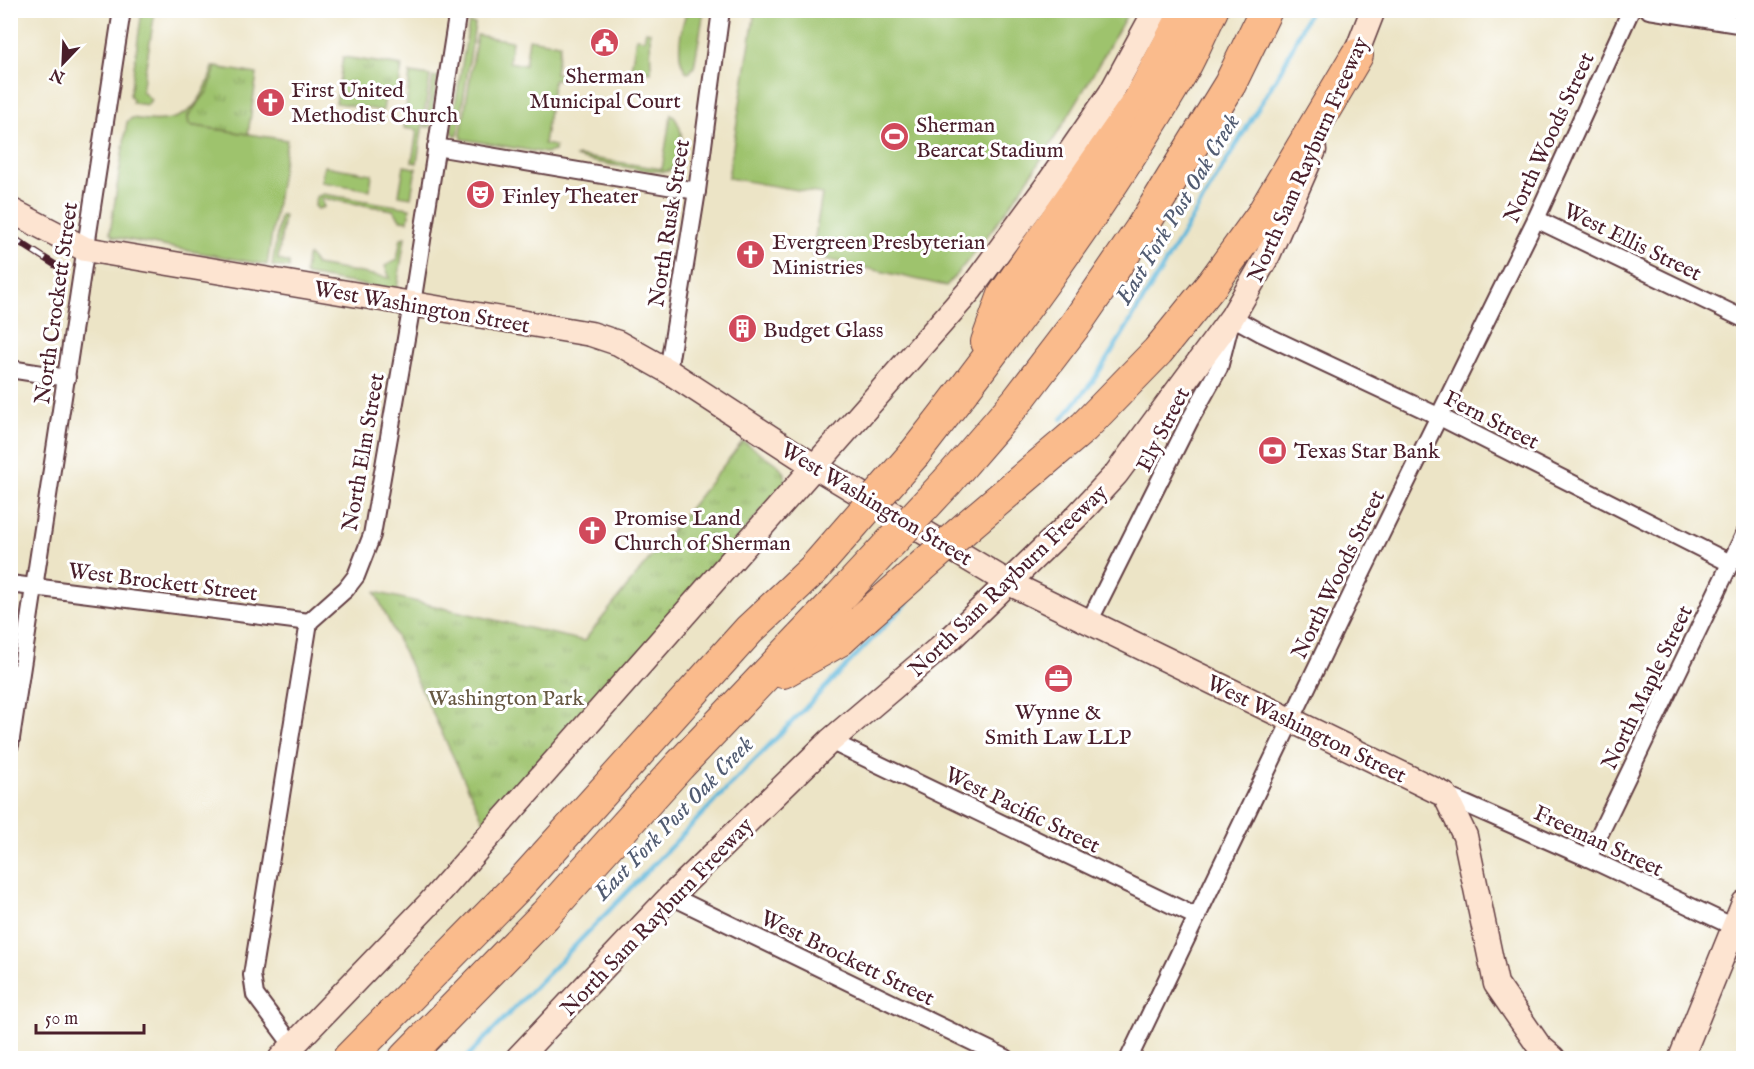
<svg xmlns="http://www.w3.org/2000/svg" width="1754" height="1069" viewBox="0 0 1754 1069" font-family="'IM FELL English',serif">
  <defs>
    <pattern id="park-tufts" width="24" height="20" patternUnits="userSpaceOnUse" patternTransform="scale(1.5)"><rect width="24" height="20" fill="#9ec36d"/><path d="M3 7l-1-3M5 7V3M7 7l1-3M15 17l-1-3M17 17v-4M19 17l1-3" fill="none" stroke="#839e5a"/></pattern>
  </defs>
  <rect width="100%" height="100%" fill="#fff"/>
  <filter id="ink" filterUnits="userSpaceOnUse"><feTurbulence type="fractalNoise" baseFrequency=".0167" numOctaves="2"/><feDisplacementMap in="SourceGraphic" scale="12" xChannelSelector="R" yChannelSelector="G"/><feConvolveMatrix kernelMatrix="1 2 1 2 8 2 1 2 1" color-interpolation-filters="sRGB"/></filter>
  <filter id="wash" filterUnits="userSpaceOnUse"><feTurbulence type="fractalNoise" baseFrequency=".008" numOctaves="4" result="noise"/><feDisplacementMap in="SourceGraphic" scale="24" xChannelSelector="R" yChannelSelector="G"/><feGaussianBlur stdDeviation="1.35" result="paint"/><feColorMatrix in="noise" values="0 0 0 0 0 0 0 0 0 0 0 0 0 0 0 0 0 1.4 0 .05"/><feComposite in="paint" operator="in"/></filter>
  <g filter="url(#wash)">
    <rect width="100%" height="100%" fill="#ece4c6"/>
    <g fill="#9ec36d" stroke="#74714c" stroke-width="1.5">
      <polygon points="142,11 155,11 142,91 151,100 147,105 132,103 133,100 130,95"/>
      <path d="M 687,11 L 704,11 L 694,67 L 690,72 L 687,72 C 674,59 681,26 687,11 Z"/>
      <path d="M 755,11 L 755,10 L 1129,11 C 1077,104 1018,206 946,286 L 812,256 L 822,194 L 728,178 Z"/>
      <polygon points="469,23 475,24 458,134 456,136 452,132 452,124"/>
      <polygon points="646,31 650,32 651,72 631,69 636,38 644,39"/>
      <polygon points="477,35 512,41 509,62 525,65 529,39 560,44 555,73 565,75 567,78 566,80 554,79 544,144 555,146 554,151 545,153 462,139 461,134"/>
      <path d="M 213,67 L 216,67 L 208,91 L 188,116 L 189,125 L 287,140 L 267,265 L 114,237 L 110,233 L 127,122 L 132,118 C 179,127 200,113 213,67 Z"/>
      <polygon points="410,73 430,76 417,163 412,162 417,130 404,128"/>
      <polygon points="433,77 438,77 430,127 425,127"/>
      <path d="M 671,114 C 680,122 683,135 681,147 C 680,155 676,168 668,171 C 659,174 587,161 576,157 L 578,156 L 662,169 Z"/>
      <polygon points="324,166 372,174 370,190 321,182"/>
      <polygon points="404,166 416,168 411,197 399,195"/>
      <polygon points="323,194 410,208 408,221 401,220 393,210 321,198 324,207 318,209 315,206 316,197"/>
      <polygon points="280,215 284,216 278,260 289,263 289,268 272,266"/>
      <polygon points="405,237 397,288 392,290 306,275 305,273 307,256 309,255 316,265 390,278 385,266 397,260 401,238"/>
    </g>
    <g fill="url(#park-tufts)" stroke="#74714c" stroke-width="1.5">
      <polygon points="343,57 402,66 397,99 385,97 383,111 336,103"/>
      <polygon points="216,67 257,74 248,134 189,125 188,116 208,91"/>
      <polygon points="743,441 778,465 785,473 785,483 488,830 375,592 584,641"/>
    </g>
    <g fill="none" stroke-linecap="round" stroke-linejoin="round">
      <g stroke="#5eb8dc" stroke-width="4.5">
        <polyline points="1062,419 1093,381 1122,335 1284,65 1310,10"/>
        <polyline points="466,1058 907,603"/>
      </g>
    </g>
  </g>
  <g filter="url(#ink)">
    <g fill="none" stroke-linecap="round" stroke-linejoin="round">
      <defs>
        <g id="street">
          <polyline points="1649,10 1744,25"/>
          <polyline points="436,147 697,191"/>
          <polyline points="1536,219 1744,319"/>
          <polyline points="10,369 67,378"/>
          <polyline points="668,371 697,191 721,10"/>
          <polyline points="10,584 309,622"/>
          <polyline points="1089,622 1190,420 1219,368 1232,317 1261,333 1438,416 1730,563"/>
          <polyline points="830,741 1197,917"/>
          <polyline points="10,745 122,10"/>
          <polyline points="1445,795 1588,858 1734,927"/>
          <polyline points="1588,858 1744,535"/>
          <polyline points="671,896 1006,1058"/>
          <polyline points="293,1046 255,995 252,975 309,622 346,589 356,576 372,535 412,304 458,10"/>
          <polyline points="1129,1058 1358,581 1536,219 1631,10"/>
        </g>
        <g id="secondary">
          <polyline points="1350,69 1373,10"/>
          <polyline points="10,210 85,249 591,334 618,343 668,371 814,466 1007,582 1445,795 1465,836 1496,984 1539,1046 1553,1058"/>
          <polyline points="281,1058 430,903 971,289 1046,187 1111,93 1156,10"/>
          <polyline points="518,1058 671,896 830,741 950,639 1076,517 1116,474 1232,317 1268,255 1314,150"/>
          <polyline points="1681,1058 1744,903"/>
        </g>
        <g id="highway">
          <polyline points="1213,283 1262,215 1357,55"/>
          <polyline points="987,342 1004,295 1139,101 1187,10"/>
          <path d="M 915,453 C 1011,330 1105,204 1184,68 C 1194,50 1202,29 1212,10"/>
          <polyline points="948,481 1018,400 1076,324 1141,229 1230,84 1266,10"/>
          <polyline points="783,672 840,640 865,617"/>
          <polyline points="349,1058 520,884 749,630 814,569"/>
          <polyline points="405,1058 545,915 679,766 839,598"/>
        </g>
      </defs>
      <use href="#street" stroke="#623d42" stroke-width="20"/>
      <use href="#secondary" stroke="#623d42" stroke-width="27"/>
      <use href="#highway" stroke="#623d42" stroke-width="34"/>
      <use href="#street" stroke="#fff" stroke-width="16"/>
      <use href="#secondary" stroke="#fde4d1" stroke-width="24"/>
      <use href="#highway" stroke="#fabb8c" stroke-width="32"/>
      <defs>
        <polyline id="rail" points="10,236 60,268"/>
      </defs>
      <use href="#rail" stroke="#4a1f2b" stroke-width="7"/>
      <use href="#rail" stroke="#fff" stroke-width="4.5" stroke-dasharray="14" stroke-linecap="butt"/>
      <defs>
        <g id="highway-bridge">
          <polyline points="814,569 915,453"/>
          <polyline points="839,598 948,481"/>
          <polyline points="865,617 970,524 1084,427 1158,351 1213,283"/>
        </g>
      </defs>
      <use href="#highway-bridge" stroke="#623d42" stroke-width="34" stroke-linecap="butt"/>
      <use href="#highway-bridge" stroke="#fabb8c" stroke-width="32"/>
    </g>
  </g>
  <defs>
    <symbol id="civic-disc" viewBox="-11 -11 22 22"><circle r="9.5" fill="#d1495b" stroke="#fff"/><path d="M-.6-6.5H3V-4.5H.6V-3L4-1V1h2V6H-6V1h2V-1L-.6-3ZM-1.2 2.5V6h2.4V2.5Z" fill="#fff"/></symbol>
    <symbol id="church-disc" viewBox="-11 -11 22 22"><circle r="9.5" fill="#d1495b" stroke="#fff"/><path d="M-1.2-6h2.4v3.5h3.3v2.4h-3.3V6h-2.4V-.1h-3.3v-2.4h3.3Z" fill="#fff"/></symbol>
    <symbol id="stadium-disc" viewBox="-11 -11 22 22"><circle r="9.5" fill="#d1495b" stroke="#fff"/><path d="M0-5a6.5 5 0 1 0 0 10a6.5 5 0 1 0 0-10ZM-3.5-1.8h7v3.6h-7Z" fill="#fff"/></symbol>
    <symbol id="theatre-disc" viewBox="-11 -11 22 22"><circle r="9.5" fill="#d1495b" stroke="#fff"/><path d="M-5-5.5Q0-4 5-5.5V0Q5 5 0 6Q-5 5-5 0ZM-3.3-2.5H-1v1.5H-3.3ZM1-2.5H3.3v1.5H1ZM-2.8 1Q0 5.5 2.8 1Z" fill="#fff"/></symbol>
    <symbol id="building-disc" viewBox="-11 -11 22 22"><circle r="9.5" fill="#d1495b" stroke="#fff"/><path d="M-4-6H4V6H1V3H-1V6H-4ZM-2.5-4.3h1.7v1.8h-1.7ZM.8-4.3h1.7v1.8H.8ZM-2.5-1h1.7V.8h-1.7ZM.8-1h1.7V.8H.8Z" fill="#fff"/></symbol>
    <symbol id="bank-disc" viewBox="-11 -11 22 22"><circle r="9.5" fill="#d1495b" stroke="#fff"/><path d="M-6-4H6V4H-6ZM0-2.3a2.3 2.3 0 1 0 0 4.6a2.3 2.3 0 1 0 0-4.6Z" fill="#fff"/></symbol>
    <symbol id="office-disc" viewBox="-11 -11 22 22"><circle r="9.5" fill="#d1495b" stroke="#fff"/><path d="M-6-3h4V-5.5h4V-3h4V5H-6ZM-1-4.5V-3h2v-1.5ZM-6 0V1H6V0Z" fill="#fff"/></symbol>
  </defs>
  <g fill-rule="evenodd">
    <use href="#civic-disc" x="588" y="26" width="33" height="33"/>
    <use href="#church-disc" x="254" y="86" width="33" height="33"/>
    <use href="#stadium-disc" x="878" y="120" width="33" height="33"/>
    <use href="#theatre-disc" x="464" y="178" width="33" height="33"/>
    <use href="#church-disc" x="734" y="238" width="33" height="33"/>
    <use href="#building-disc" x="726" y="312" width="33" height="33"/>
    <use href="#bank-disc" x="1256" y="434" width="33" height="33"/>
    <use href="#church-disc" x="576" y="514" width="33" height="33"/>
    <use href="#office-disc" x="1042" y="662" width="33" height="33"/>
  </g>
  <g text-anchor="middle" stroke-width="6" stroke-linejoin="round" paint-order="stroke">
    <g font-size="22" fill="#4a1f2b" stroke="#fff" text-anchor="start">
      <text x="605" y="83" text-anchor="middle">Sherman<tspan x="605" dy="25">Municipal Court</tspan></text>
      <text x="291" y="97">First United<tspan x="291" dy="25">Methodist Church</tspan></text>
      <text x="916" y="132">Sherman<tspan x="916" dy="25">Bearcat Stadium</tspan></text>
      <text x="502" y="203">Finley Theater</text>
      <text x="772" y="249">Evergreen Presbyterian<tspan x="772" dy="25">Ministries</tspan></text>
      <text x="763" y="337">Budget Glass</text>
      <text x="1294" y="458">Texas Star Bank</text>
      <text x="614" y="525">Promise Land<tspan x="614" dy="25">Church of Sherman</tspan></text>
      <text x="1058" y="719" text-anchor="middle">Wynne &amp;<tspan x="1058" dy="25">Smith Law LLP</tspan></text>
    </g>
    <g font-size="22" fill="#4a1f2b" stroke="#fff">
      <text transform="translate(1548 137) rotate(-65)" y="8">North Woods Street</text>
      <text transform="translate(1307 159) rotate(-66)" y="8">North Sam Rayburn Freeway</text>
      <text transform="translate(668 223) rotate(-81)" y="8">North Rusk Street</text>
      <text transform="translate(1633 241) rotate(26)" y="8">West Ellis Street</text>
      <text transform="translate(55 303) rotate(-82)" y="8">North Crockett Street</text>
      <text transform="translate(422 306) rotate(10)" y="8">West Washington Street</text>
      <text transform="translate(1492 419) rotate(27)" y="8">Fern Street</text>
      <text transform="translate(1162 429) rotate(-63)" y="8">Ely Street</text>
      <text transform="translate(362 452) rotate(-80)" y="8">North Elm Street</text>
      <text transform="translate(877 503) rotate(31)" y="8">West Washington Street</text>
      <text transform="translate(1337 574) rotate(-64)" y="8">North Woods Street</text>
      <text transform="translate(1007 580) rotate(-44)" y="8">North Sam Rayburn Freeway</text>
      <text transform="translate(163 581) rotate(7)" y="8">West Brockett Street</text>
      <text transform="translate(1646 687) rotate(-64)" y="8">North Maple Street</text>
      <text transform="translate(1307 728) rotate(26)" y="8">West Washington Street</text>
      <text transform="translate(1023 809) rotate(26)" y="8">West Pacific Street</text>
      <text transform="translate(1599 840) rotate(25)" y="8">Freeman Street</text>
      <text transform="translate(656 916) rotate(-46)" y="8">North Sam Rayburn Freeway</text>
      <text transform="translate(848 957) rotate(26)" y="8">West Brockett Street</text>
    </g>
    <g font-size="22" fill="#675842" stroke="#fff">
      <text x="506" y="705">Washington Park</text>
    </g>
    <g font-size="24" font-style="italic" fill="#525c72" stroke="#fff">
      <text transform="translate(1177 209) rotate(-59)" y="8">East Fork Post Oak Creek</text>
      <text transform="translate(673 818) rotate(-46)" y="8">East Fork Post Oak Creek</text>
    </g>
  </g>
  <rect width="1754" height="1069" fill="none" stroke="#fff" stroke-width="36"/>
  <g transform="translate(63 63) rotate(203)" stroke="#ffffff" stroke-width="4.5" paint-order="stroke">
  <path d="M0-4.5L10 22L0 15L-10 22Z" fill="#4a1f2b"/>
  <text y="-9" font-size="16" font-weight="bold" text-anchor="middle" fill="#4a1f2b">N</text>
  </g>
  <path d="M36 1024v9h108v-9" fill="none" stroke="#4a1f2b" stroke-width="3"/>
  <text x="45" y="1024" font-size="18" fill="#4a1f2b" stroke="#ffffff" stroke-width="4.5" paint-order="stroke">50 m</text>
</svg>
